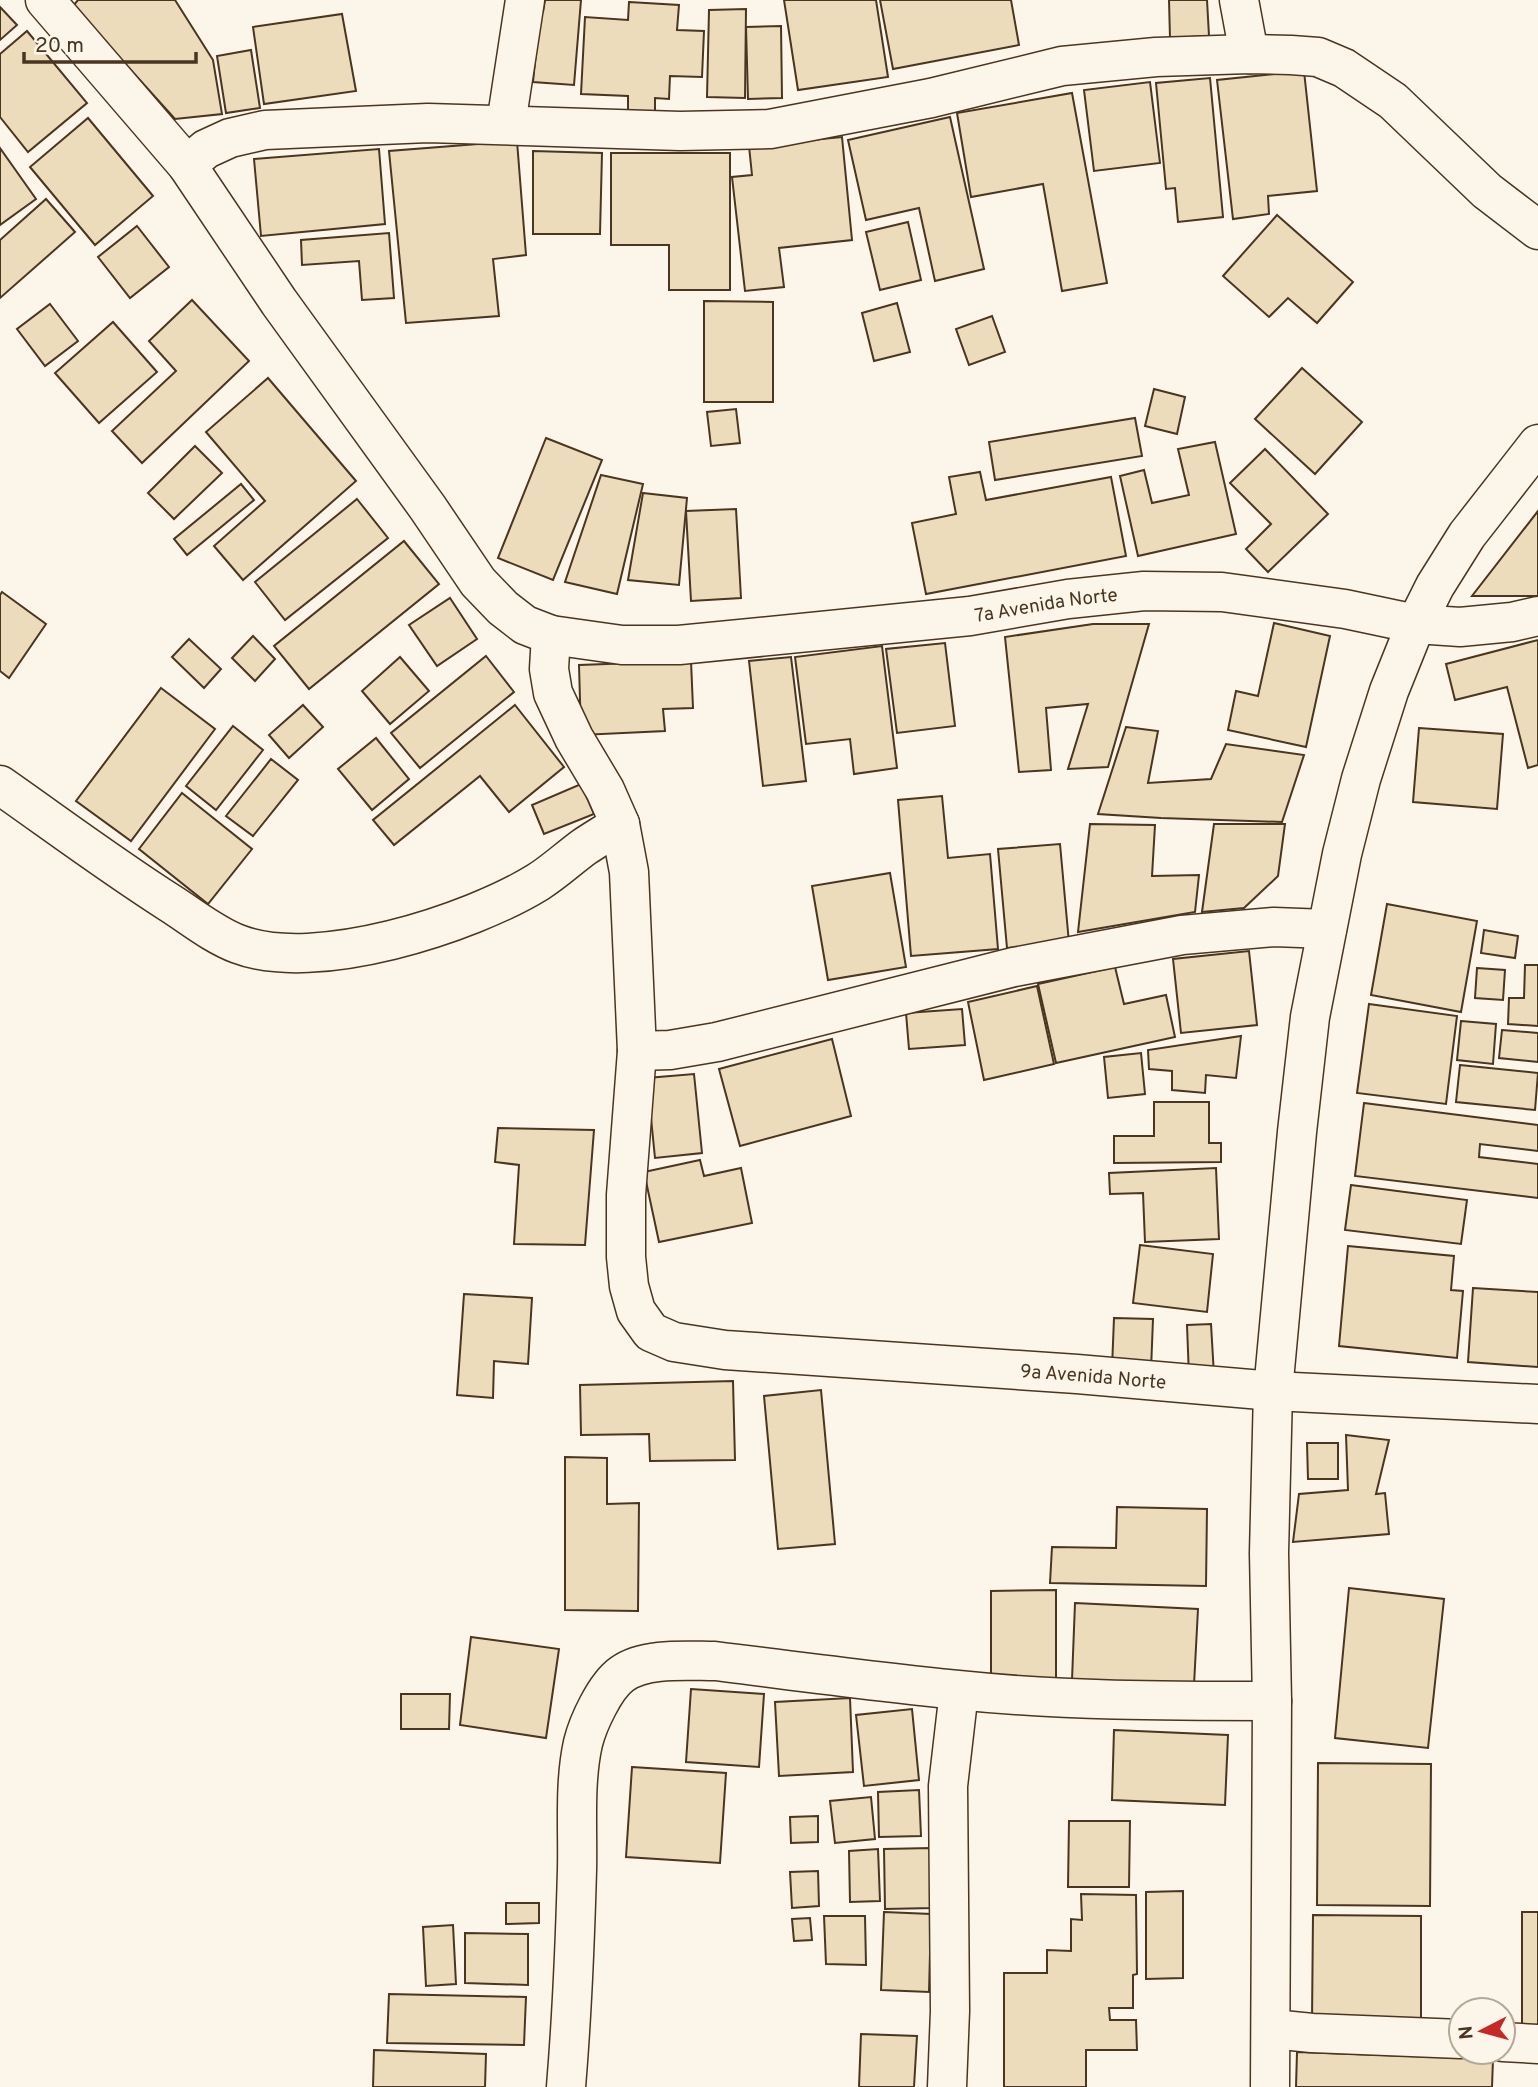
<svg xmlns="http://www.w3.org/2000/svg" width="1538" height="2087" viewBox="0 0 1538 2087" font-family="Overpass,sans-serif">
  <rect width="100%" height="100%" fill="#fbf6e9"/>
  <g fill="#ecdcbc" stroke="#4a3520" stroke-width="2">
    <polygon points="78,0 175,0 213,60 222,114 175,119 73,6"/>
    <polygon points="545,0 581,0 574,85 533,82 540,12 543,12"/>
    <polygon points="784,0 876,0 888,77 798,90"/>
    <polygon points="880,0 1011,0 1019,45 893,69"/>
    <polygon points="1169,0 1207,0 1209,36 1170,38"/>
    <polygon points="629,2 679,5 677,30 704,31 702,77 670,76 669,99 655,98 655,112 628,111 628,96 581,94 585,17 628,20"/>
    <polygon points="0,7 17,25 0,40"/>
    <polygon points="746,9 745,98 707,97 709,10"/>
    <polygon points="342,14 356,91 264,104 253,27"/>
    <polygon points="781,26 782,98 748,99 746,27"/>
    <polygon points="27,31 87,103 28,152 0,117 0,54"/>
    <polygon points="251,50 260,108 226,113 217,56"/>
    <polygon points="1304,71 1317,191 1268,196 1269,214 1233,219 1217,80"/>
    <polygon points="1210,78 1223,217 1178,222 1175,188 1166,189 1156,83"/>
    <polygon points="1150,82 1160,163 1094,171 1084,90"/>
    <polygon points="1072,93 1107,283 1062,291 1043,184 971,197 957,113"/>
    <polygon points="950,117 984,269 935,281 919,208 866,220 848,140"/>
    <polygon points="88,118 153,196 95,245 30,167"/>
    <polygon points="842,137 852,240 779,248 784,287 745,291 732,177 752,175 749,146"/>
    <polygon points="517,141 526,255 493,259 499,316 406,323 389,151"/>
    <polygon points="0,148 36,199 0,225"/>
    <polygon points="379,149 385,224 261,236 254,159"/>
    <polygon points="533,151 602,153 600,234 533,234"/>
    <polygon points="611,153 730,153 730,290 669,290 669,245 611,245"/>
    <polygon points="46,199 75,232 0,298 0,240"/>
    <polygon points="1277,215 1353,282 1317,323 1288,298 1269,317 1223,276"/>
    <polygon points="908,222 921,280 880,290 866,232"/>
    <polygon points="137,226 169,267 130,298 98,257"/>
    <polygon points="389,233 394,298 362,300 359,261 302,265 301,240"/>
    <polygon points="192,300 249,361 142,463 112,431 176,371 149,341"/>
    <polygon points="704,301 773,302 773,402 704,402"/>
    <polygon points="897,303 910,352 874,361 862,313"/>
    <polygon points="50,304 78,341 45,366 17,329"/>
    <polygon points="992,316 1005,352 969,365 956,329"/>
    <polygon points="113,322 157,372 99,423 55,373"/>
    <polygon points="1302,368 1362,422 1315,474 1255,419"/>
    <polygon points="268,378 356,481 243,580 214,546 265,501 206,432"/>
    <polygon points="1154,389 1185,397 1177,434 1145,426"/>
    <polygon points="736,409 740,443 711,446 707,412"/>
    <polygon points="1135,418 1142,456 995,480 989,442"/>
    <polygon points="546,438 602,460 553,580 498,558"/>
    <polygon points="1215,442 1236,534 1138,556 1120,476 1144,470 1152,503 1189,495 1178,449"/>
    <polygon points="195,446 222,473 174,519 148,493"/>
    <polygon points="1265,449 1328,514 1268,572 1246,549 1271,524 1230,483"/>
    <polygon points="980,472 986,500 1111,477 1126,556 926,594 912,523 956,514 949,477"/>
    <polygon points="601,475 643,484 617,594 565,582"/>
    <polygon points="241,484 254,500 187,555 174,539"/>
    <polygon points="643,493 687,498 679,585 628,580"/>
    <polygon points="357,499 388,538 285,620 255,582"/>
    <polygon points="736,509 741,598 691,601 686,511"/>
    <polygon points="1538,511 1538,596 1472,596"/>
    <polygon points="404,541 439,584 309,689 274,646"/>
    <polygon points="2,592 46,624 9,678 0,671 0,595"/>
    <polygon points="450,598 477,639 437,666 409,625"/>
    <polygon points="1274,623 1330,636 1306,747 1228,730 1236,691 1258,696"/>
    <polygon points="1093,624 1149,624 1108,767 1068,769 1088,704 1046,708 1051,770 1019,772 1005,637"/>
    <polygon points="253,636 275,659 255,681 232,658"/>
    <polygon points="189,639 221,669 204,688 172,657"/>
    <polygon points="1538,640 1538,765 1528,768 1507,687 1455,700 1446,664"/>
    <polygon points="945,643 955,726 897,733 886,649"/>
    <polygon points="882,646 897,768 854,774 850,739 806,744 795,657"/>
    <polygon points="486,656 514,692 420,768 391,733"/>
    <polygon points="400,657 429,691 390,724 362,691"/>
    <polygon points="791,657 806,781 763,786 749,661"/>
    <polygon points="691,661 693,708 663,709 665,731 581,735 579,665"/>
    <polygon points="161,688 215,729 131,841 76,801"/>
    <polygon points="303,705 323,727 289,758 269,735"/>
    <polygon points="515,705 564,767 509,812 480,776 394,845 373,820"/>
    <polygon points="233,726 263,750 216,810 186,786"/>
    <polygon points="1126,727 1158,731 1148,783 1211,779 1226,744 1304,755 1282,822 1161,818 1098,814"/>
    <polygon points="1419,728 1503,734 1497,809 1413,802"/>
    <polygon points="376,738 409,779 372,810 338,769"/>
    <polygon points="271,759 298,780 253,836 226,816"/>
    <polygon points="581,784 594,814 544,834 532,805"/>
    <polygon points="182,793 252,849 208,904 139,849"/>
    <polygon points="942,796 948,858 990,854 998,949 911,956 898,800"/>
    <polygon points="1090,824 1155,825 1152,876 1199,875 1195,912 1078,932"/>
    <polygon points="1214,824 1285,824 1278,876 1244,908 1202,912"/>
    <polygon points="1060,844 1069,943 1007,948 998,849"/>
    <polygon points="890,873 906,967 828,980 812,886"/>
    <polygon points="1387,904 1477,921 1461,1012 1371,995"/>
    <polygon points="1484,930 1518,936 1515,958 1481,953"/>
    <polygon points="1249,951 1257,1025 1181,1033 1173,959"/>
    <polygon points="1525,965 1538,965 1538,1026 1508,1024 1509,998 1524,998"/>
    <polygon points="1115,967 1124,1004 1166,995 1175,1037 1056,1063 1038,984"/>
    <polygon points="1477,968 1505,970 1503,1000 1475,998"/>
    <polygon points="1037,986 1054,1064 984,1080 968,1002"/>
    <polygon points="1369,1004 1457,1016 1446,1104 1357,1093"/>
    <polygon points="962,1009 965,1045 909,1049 906,1013"/>
    <polygon points="1461,1021 1496,1024 1493,1064 1457,1060"/>
    <polygon points="1502,1030 1538,1033 1538,1062 1499,1058"/>
    <polygon points="1241,1036 1236,1078 1206,1075 1205,1093 1172,1090 1172,1071 1149,1069 1148,1050"/>
    <polygon points="832,1039 851,1116 740,1146 719,1069"/>
    <polygon points="1141,1053 1145,1094 1108,1098 1104,1057"/>
    <polygon points="1460,1065 1538,1073 1535,1110 1456,1102"/>
    <polygon points="694,1074 702,1153 655,1158 647,1078"/>
    <polygon points="1154,1102 1209,1102 1209,1143 1221,1143 1221,1162 1114,1163 1114,1136 1154,1136"/>
    <polygon points="1364,1103 1538,1125 1538,1151 1480,1144 1479,1157 1538,1164 1538,1198 1355,1176"/>
    <polygon points="498,1128 594,1130 585,1245 514,1244 519,1165 495,1162"/>
    <polygon points="700,1160 704,1176 741,1168 752,1223 659,1242 644,1172"/>
    <polygon points="1216,1168 1219,1239 1145,1242 1143,1193 1110,1194 1109,1173"/>
    <polygon points="1351,1185 1467,1200 1461,1244 1345,1230"/>
    <polygon points="1140,1245 1213,1254 1207,1312 1133,1303"/>
    <polygon points="1348,1246 1454,1256 1451,1290 1463,1291 1457,1358 1339,1346"/>
    <polygon points="1473,1288 1538,1292 1538,1367 1468,1362"/>
    <polygon points="464,1294 532,1298 528,1364 494,1361 493,1398 457,1395"/>
    <polygon points="1114,1318 1153,1319 1151,1370 1112,1368"/>
    <polygon points="1211,1324 1214,1375 1189,1377 1187,1325"/>
    <polygon points="733,1381 735,1460 650,1461 649,1434 581,1435 580,1385"/>
    <polygon points="821,1390 835,1544 778,1549 764,1396"/>
    <polygon points="1346,1435 1389,1440 1376,1494 1385,1493 1389,1534 1293,1542 1299,1494 1348,1490"/>
    <polygon points="1307,1443 1338,1443 1338,1479 1308,1479"/>
    <polygon points="565,1457 607,1458 607,1504 639,1503 638,1611 565,1610"/>
    <polygon points="1117,1507 1207,1509 1206,1586 1050,1583 1052,1547 1116,1548"/>
    <polygon points="1349,1588 1444,1599 1428,1748 1335,1738"/>
    <polygon points="1056,1590 1056,1682 991,1682 991,1591"/>
    <polygon points="1075,1603 1198,1609 1194,1685 1072,1680"/>
    <polygon points="471,1637 559,1649 546,1738 460,1725"/>
    <polygon points="691,1689 764,1694 759,1767 686,1762"/>
    <polygon points="401,1694 450,1694 449,1729 401,1729"/>
    <polygon points="850,1698 853,1772 779,1776 775,1702"/>
    <polygon points="912,1709 919,1780 864,1786 856,1715"/>
    <polygon points="1114,1730 1228,1735 1225,1805 1112,1800"/>
    <polygon points="1318,1763 1431,1764 1430,1906 1317,1905"/>
    <polygon points="632,1767 726,1773 720,1863 626,1857"/>
    <polygon points="919,1790 921,1836 879,1837 878,1792"/>
    <polygon points="871,1797 875,1839 835,1843 830,1801"/>
    <polygon points="818,1816 818,1842 791,1843 790,1817"/>
    <polygon points="1069,1821 1130,1821 1129,1887 1068,1887"/>
    <polygon points="931,1848 933,1908 885,1909 884,1849"/>
    <polygon points="878,1849 880,1901 850,1902 849,1851"/>
    <polygon points="818,1871 819,1906 792,1908 790,1872"/>
    <polygon points="1183,1891 1183,1978 1146,1979 1146,1892"/>
    <polygon points="1081,1894 1136,1895 1137,1974 1133,1975 1133,2008 1109,2008 1110,2020 1136,2020 1137,2050 1086,2050 1086,2087 1004,2087 1004,1973 1047,1973 1047,1950 1071,1951 1071,1919 1082,1920"/>
    <polygon points="506,1903 539,1903 539,1923 506,1924"/>
    <polygon points="884,1912 931,1914 929,1992 881,1990"/>
    <rect x="1522" y="1912" width="16" height="115"/>
    <polygon points="1313,1915 1421,1916 1421,2022 1312,2021"/>
    <polygon points="824,1916 865,1916 866,1965 826,1964"/>
    <polygon points="810,1918 812,1940 794,1941 792,1919"/>
    <polygon points="453,1925 456,1984 426,1986 423,1927"/>
    <polygon points="465,1933 528,1934 528,1985 465,1983"/>
    <polygon points="389,1994 526,1997 524,2045 387,2043"/>
    <polygon points="861,2034 917,2036 914,2087 859,2087"/>
    <polygon points="374,2050 486,2054 485,2087 373,2087"/>
    <polygon points="1297,2052 1493,2059 1492,2087 1296,2087"/>
  </g>
  <g fill="none" stroke-linecap="round" stroke-linejoin="round">
    <defs>
      <g id="street">
        <path id="s1" d="M 45,0 L 187,165 L 279,302 L 428,508 L 478,582 L 503,608 L 525,625 L 551,635 L 622,645 L 679,645 L 970,616 L 1068,599 L 1144,591 L 1222,592 L 1345,609 L 1416,624 L 1460,627 L 1512,622 L 1538,616"/>
        <polyline points="1239,0 1249,54"/>
        <polyline points="506,124 525,0"/>
        <polyline points="187,165 206,149 230,138 265,130 428,123 680,131 770,129 931,98 1062,66 1156,57 1249,54 1291,55 1318,57 1344,68 1393,101 1487,191 1538,230"/>
        <path id="s2" d="M 551,635 L 549,669 L 553,693 L 574,738 L 605,790 L 620,824 L 629,872 L 637,1051 L 626,1195 L 626,1257 L 629,1286 L 636,1311 L 651,1332 L 674,1342 L 725,1350 L 1077,1374 L 1273,1391 L 1538,1404"/>
        <path d="M 0,785 C 57,825 112,866 170,903 C 192,917 214,935 238,944 C 315,974 470,924 538,882 C 554,872 569,858 584,847 C 596,839 608,832 620,824"/>
        <polyline points="637,1051 670,1050 717,1042 1014,967 1182,935 1274,927 1327,929"/>
        <polyline points="1272,2029 1312,2033 1461,2039"/>
        <polyline points="1503,2042 1538,2044"/>
        <path d="M 566,2087 C 572,2015 575,1943 577,1870 C 578,1829 574,1783 583,1743 C 588,1723 605,1686 622,1674 C 645,1657 688,1661 715,1661 C 796,1671 877,1682 958,1690 C 1062,1701 1167,1701 1272,1701"/>
        <polyline points="947,2087 950,2011 948,1786 959,1691"/>
      </g>
      <polyline id="secondary" points="1270,2087 1272,1701 1269,1553 1273,1391 1297,1132 1310,1017 1342,854 1361,779 1389,691 1416,624 1435,586 1467,535 1538,444"/>
    </defs>
    <use href="#street" stroke="#4a3520" stroke-width="41"/>
    <use href="#secondary" stroke="#4a3520" stroke-width="41"/>
    <use href="#street" stroke="#fbf6e9" stroke-width="38"/>
    <use href="#secondary" stroke="#fbf6e9" stroke-width="38"/>
  </g>
  <g text-anchor="middle" stroke-width="5" stroke-linejoin="round" paint-order="stroke">
    <g font-size="19" fill="#4a3520" stroke="#fbf6e9">
      <text dy="7" stroke="none"><textPath href="#s1" startOffset="1316">7a Avenida Norte</textPath></text>
      <text dy="7" stroke="none"><textPath href="#s2" startOffset="1167">9a Avenida Norte</textPath></text>
    </g>
  </g>
  <g transform="translate(1482 2031) rotate(264)"><circle r="33" fill="#fbf6e9" stroke="#b4a999" stroke-width="2"/>
  <path d="M0-5L12 26L0 18L-12 26Z" fill="#c62828"/>
  <text y="-10" font-size="19" font-weight="bold" text-anchor="middle" fill="#4a3520">N</text>
  </g>
  <path d="M24 52v10h172v-10" fill="none" stroke="#4a3520" stroke-width="3.5"/>
  <text x="35" y="52" font-size="21" fill="#4a3520" stroke="#fbf6e9" stroke-width="5" paint-order="stroke">20 m</text>
</svg>
